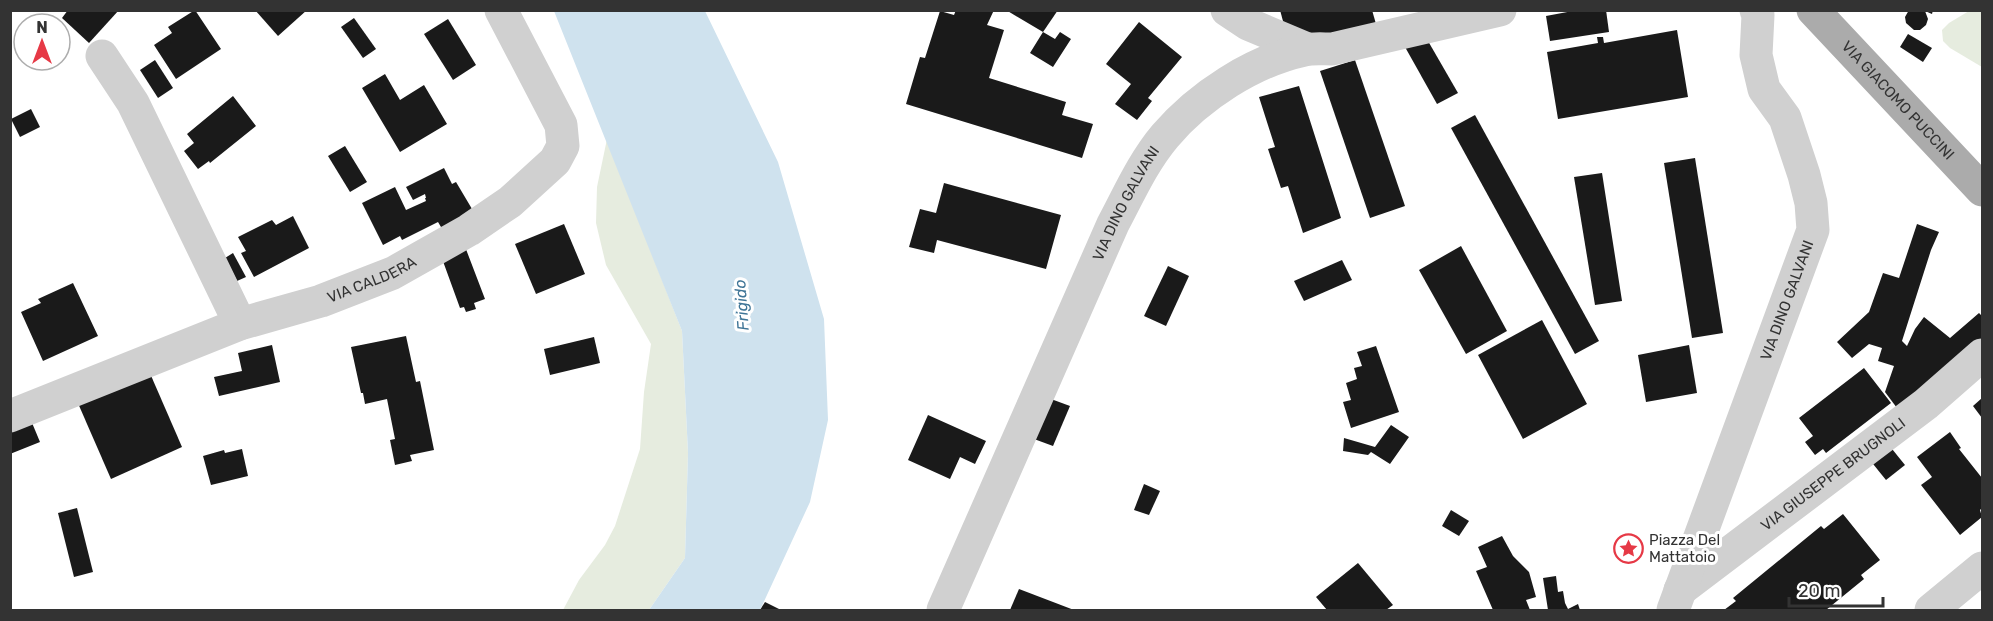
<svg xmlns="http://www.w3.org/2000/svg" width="1993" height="621" viewBox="0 0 1993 621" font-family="Rubik,sans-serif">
  <rect width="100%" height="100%" fill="#fff"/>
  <g fill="#e6ecdf">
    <polygon points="1969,11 1982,11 1982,67 1950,48 1943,41 1942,30 1949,23"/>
    <polygon points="607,139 682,331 688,453 685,558 649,610 563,610 579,580 605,545 615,526 640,449 644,392 651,344 606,265 596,223 597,187"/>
  </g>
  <polygon fill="#cfe2ee" points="554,11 705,11 778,162 824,319 828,420 810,502 760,610 649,610 685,558 688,453 682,331"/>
  <g fill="#1a1a1a">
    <polygon points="68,10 119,10 89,43 62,18"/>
    <polygon points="195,10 221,49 176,79 154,45 172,33 168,27"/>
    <polygon points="255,10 307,10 278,36"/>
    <polygon points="956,10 994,10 987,25 1004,30 989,78 1066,102 1062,115 1093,124 1082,158 906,104 920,57 925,58 940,11 954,15"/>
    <polygon points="1006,10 1058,10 1043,32"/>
    <polygon points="1280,10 1372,10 1376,24 1316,38 1287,36"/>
    <polygon points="1578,10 1606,10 1609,32 1550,41 1546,16"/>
    <polygon points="1909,10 1933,10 1932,14 1925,11 1928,19 1926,25 1920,30 1914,30 1906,23 1905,17"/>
    <polygon points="354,18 376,49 363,58 341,27"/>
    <polygon points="448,19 476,65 453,80 424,34"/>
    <polygon points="1139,22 1182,57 1148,98 1152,101 1137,120 1115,104 1131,84 1106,64"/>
    <polygon points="1677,30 1688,97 1558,119 1547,52 1598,43 1597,37 1603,37 1604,43"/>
    <polygon points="1043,32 1055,39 1060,32 1071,39 1053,67 1030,53"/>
    <polygon points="1908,34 1932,48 1923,62 1900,47"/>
    <polygon points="1428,41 1458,93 1437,104 1405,47"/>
    <polygon points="155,60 173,88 158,98 140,70"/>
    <polygon points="1355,60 1405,206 1370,218 1320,71"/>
    <polygon points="385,74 400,100 424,85 447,124 400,152 362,88"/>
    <polygon points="1299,86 1341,218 1303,233 1288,186 1281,188 1268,149 1275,147 1259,97"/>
    <polygon points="233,96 256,126 210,163 209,161 198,169 184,151 194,143 187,134"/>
    <polygon points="31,109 40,127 20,137 11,119"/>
    <polygon points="1475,115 1599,341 1575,354 1451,128"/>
    <polygon points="345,146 367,182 350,192 328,156"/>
    <polygon points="1695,158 1723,333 1692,338 1664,163"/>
    <polygon points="444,168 452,184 456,182 475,214 444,232 438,222 402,240 400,236 383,245 362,203 395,187 406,210 426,201 425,198 426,198 425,194 413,200 406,187"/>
    <polygon points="1602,173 1622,301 1595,305 1574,177"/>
    <polygon points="944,183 1061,215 1046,269 937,240 934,253 909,247 920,209 936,213"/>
    <polygon points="293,216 309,248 254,277 241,253 246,251 238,237 272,220 276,225"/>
    <polygon points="564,224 585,274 536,294 515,244"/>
    <polygon points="1917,224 1939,232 1931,250 1902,341 1907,346 1915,329 1924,317 1950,338 1979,313 1982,316 1982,338 1897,408 1885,392 1894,366 1878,361 1882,348 1869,344 1852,358 1837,342 1869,312 1883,273 1899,278"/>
    <polygon points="464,244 485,299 474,303 476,309 466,312 464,307 460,308 440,253"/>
    <polygon points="1461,246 1507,331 1466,354 1419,270"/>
    <polygon points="233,253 246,277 237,281 225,258"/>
    <polygon points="1342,260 1352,280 1304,301 1294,281"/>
    <polygon points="1168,266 1189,276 1166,326 1144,316"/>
    <polygon points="73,283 98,336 43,361 21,312 41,303 38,299"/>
    <polygon points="1542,320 1587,404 1523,439 1478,355"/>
    <polygon points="406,336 416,382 420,381 434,450 410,455 412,461 395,465 390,440 395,439 387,399 365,404 363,393 361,393 351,347"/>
    <polygon points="594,337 600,363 550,375 544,349"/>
    <polygon points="272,345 280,382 219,396 214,377 242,371 238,353"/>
    <polygon points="1689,345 1697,393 1646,402 1638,355"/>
    <polygon points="1376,346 1399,412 1351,428 1343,402 1351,400 1346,383 1357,379 1354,368 1362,366 1357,352"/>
    <polygon points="1864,368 1891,403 1826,453 1823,449 1815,455 1805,442 1813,436 1799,418"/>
    <polygon points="149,371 182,447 111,479 77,401"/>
    <polygon points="1982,398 1982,418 1973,406"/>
    <polygon points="1051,399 1070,406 1053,446 1034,439"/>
    <polygon points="928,415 986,441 975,464 960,457 950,479 908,460"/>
    <polygon points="30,418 40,442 10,454 10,426"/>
    <polygon points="1391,425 1409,437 1390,464 1371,452 1368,455 1343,451 1344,438 1375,447"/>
    <polygon points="1950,432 1961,448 1959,449 1982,478 1982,508 1980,510 1982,517 1960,535 1921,485 1932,477 1917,457"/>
    <polygon points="1888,444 1905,465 1886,480 1869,459"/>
    <polygon points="242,449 248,476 211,485 203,456 224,450 225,453"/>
    <polygon points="1144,484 1160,491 1149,515 1134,510"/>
    <polygon points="77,508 93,572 74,577 58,513"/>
    <polygon points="1451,510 1469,521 1459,536 1442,526"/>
    <polygon points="1843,514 1880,560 1861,575 1864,579 1826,610 1724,610 1736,601 1733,598 1821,526 1824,529"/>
    <polygon points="1502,536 1513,556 1529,572 1536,597 1526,600 1530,610 1493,610 1476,571 1487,567 1478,547"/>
    <polygon points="1358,563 1393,605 1386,610 1327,610 1316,597"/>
    <polygon points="1556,576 1558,592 1563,591 1565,603 1568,609 1578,604 1580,610 1548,610 1543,578"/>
    <polygon points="1019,589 1074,610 1010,610"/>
    <polygon points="765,602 781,610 760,610"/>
  </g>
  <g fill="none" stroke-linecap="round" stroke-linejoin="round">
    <g stroke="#d0d0d0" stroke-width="33">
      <polyline points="1227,10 1248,24 1307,49"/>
      <polyline points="102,56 133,103 240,324"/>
      <path id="s1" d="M 10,416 L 240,324 L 321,301 L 393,273 L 469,230 L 510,202 L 555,161 L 563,146 L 561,125 L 501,10"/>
      <path id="s2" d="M 1680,590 L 1926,404 L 1982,355"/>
      <path id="s3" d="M 943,610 L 1113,224 C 1129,194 1143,162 1165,136 C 1199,96 1253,61 1304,50 C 1313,48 1323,49 1332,49 L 1500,10"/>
      <path id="s4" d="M 1673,610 L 1813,230 L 1811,203 L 1804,175 L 1785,118 L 1764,89 L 1756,55 L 1758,15 L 1756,10"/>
      <polyline points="1931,610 1982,568"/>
    </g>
    <path stroke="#ababab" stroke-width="33" id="s5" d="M 1813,10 L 1982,190"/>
  </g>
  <defs>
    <symbol id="sight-ring" viewBox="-11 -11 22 22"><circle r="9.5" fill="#fff" stroke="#e63946" stroke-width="1.5"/><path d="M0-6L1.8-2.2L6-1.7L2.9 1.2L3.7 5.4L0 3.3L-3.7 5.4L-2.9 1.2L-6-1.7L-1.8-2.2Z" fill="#e63946"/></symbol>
  </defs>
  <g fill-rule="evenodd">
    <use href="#sight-ring" x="1612" y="532" width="33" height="33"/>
  </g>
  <g text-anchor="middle" stroke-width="6" stroke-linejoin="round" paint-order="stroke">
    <g font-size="15" fill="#333" stroke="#fff">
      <text dy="5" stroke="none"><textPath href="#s5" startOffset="124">VIA GIACOMO PUCCINI</textPath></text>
      <text dy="5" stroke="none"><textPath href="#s3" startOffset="446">VIA DINO GALVANI</textPath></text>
      <text dy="5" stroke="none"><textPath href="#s1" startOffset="387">VIA CALDERA</textPath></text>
      <text dy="5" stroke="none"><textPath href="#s4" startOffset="330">VIA DINO GALVANI</textPath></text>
      <text dy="5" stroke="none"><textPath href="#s2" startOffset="192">VIA GIUSEPPE BRUGNOLI</textPath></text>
    </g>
    <g font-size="15" fill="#333" stroke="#fff" text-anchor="start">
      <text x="1649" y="545">Piazza Del<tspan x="1649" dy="17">Mattatoio</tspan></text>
    </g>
    <g font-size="16" font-style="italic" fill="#3f7597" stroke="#fff">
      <text transform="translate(741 305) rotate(-94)" y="6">Frigido</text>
    </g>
  </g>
  <rect width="1993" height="621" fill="none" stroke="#333333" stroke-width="24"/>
  <g transform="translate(42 42)"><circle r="28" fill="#ffffff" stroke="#adadad" stroke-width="1.5"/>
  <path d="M0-4.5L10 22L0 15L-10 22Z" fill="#e63946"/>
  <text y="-9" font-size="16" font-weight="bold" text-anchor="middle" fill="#333333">N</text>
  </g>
  <path d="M1789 597v9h94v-9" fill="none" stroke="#333333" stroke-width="3"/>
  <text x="1798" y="597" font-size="18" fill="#333333" stroke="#ffffff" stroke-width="4.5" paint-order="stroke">20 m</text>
</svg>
